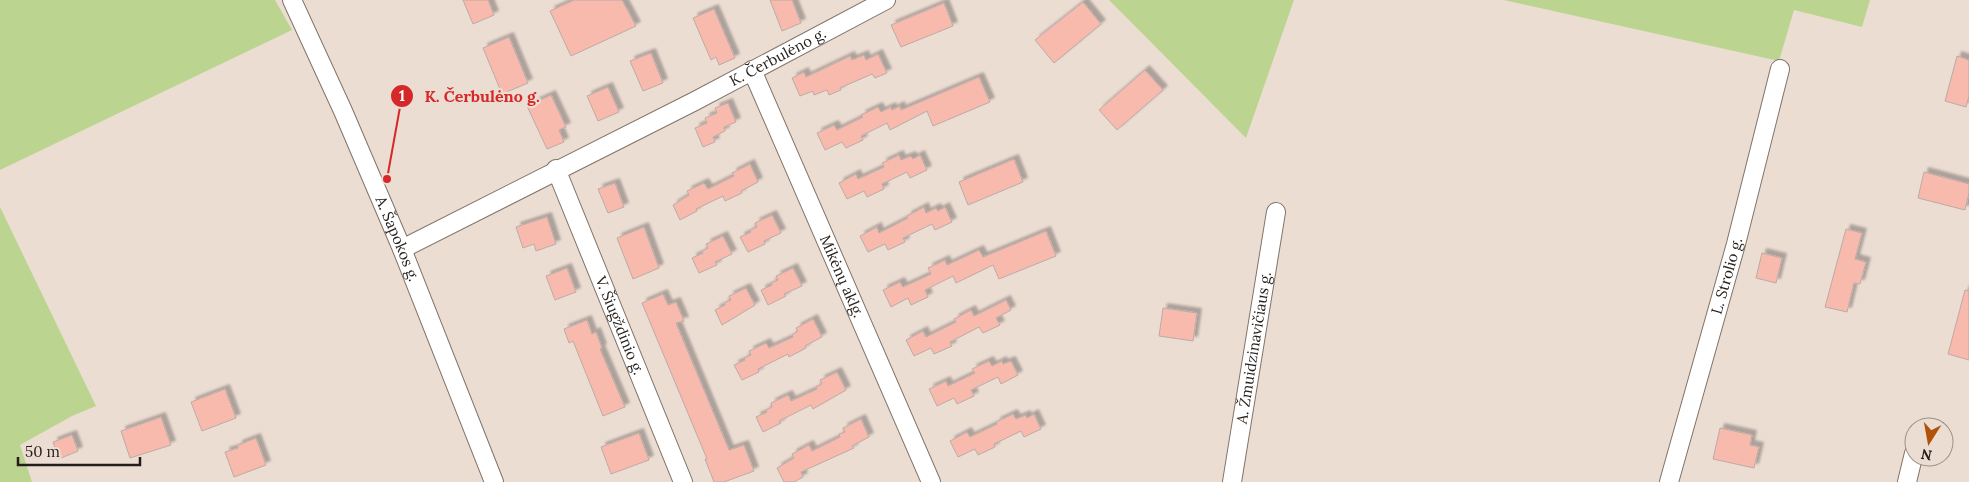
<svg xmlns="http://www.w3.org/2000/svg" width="1969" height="482" viewBox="0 0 1969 482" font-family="Lora,serif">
  <defs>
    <filter id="shadow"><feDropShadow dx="4.5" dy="-4.5" stdDeviation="1" flood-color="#0004"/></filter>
  </defs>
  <rect width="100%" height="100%" fill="#ecddd3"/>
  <g fill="#bbd590">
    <polygon points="0,0 275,0 292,30 0,170"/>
    <polygon points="1109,0 1294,0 1246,138"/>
    <polygon points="1504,0 1870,0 1862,27 1794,10 1779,61"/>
    <polygon points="0,207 96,406 72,416 20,445 32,482 0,482"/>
  </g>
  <g fill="#f7baac" stroke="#bdaaa6" filter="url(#shadow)">
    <polygon points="463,0 488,0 494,15 473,24"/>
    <polygon points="574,0 622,0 636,26 571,56 550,11"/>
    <polygon points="770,0 792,0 801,23 782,31"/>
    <polygon points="1083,2 1101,24 1054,63 1035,40"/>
    <polygon points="944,3 953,26 901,47 891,25"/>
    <polygon points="714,9 735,58 719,65 716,57 711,60 693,18"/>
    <polygon points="509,37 528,83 502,94 483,48"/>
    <polygon points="651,53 663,83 643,91 630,61"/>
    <polygon points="878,54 887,73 875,78 872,74 840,88 841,90 829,95 827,90 814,95 813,91 800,96 792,78 804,72 806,77 850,56 852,60 864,55 866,60"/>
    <polygon points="1957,56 1969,60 1969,96 1966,107 1945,101"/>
    <polygon points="1145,70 1163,90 1117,130 1099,110"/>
    <polygon points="979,77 990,102 933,126 927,111 890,130 887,123 861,136 863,140 846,148 842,142 825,150 817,133 834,125 837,130 863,117 861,115 878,107 881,112 891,107 892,110 900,106 901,110"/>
    <polygon points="608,87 619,112 598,121 587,96"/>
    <polygon points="551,95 566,127 559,130 564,142 547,149 527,106"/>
    <polygon points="728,103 736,122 724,127 725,131 713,137 715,142 703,147 695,128 707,123 705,118 717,113 715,108"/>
    <polygon points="899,155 901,160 911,156 913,159 920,155 927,170 910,178 907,172 882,184 884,189 867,197 864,191 847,199 839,183 856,174 858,179 884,167 882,163"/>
    <polygon points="1014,159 1023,182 968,205 959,182"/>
    <polygon points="750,164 758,182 741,191 742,193 725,201 723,196 696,209 697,211 680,220 673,205 689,195 687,191 704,183 708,189 734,176 732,173"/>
    <polygon points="1924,172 1969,184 1969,193 1965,210 1918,198"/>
    <polygon points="615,183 624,207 608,213 598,189"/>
    <polygon points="924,207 926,213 936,208 938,211 945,207 952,222 935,230 932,224 903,238 905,242 888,250 885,244 868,252 860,236 877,227 879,233 908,218 907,216"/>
    <polygon points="772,215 781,233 764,241 765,244 748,252 740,237 751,232 750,230 757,227 755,223"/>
    <polygon points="547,217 556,244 536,251 534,244 523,248 516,227"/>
    <polygon points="644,227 659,268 633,279 617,238"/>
    <polygon points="1846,229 1862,233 1855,259 1866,262 1860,284 1854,283 1847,312 1825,307"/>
    <polygon points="1046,231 1056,256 999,279 993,265 956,283 953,276 925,290 928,297 911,305 908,298 891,307 883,290 900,282 903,287 931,274 928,268 945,260 947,265 979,250 983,257"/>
    <polygon points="723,236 732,254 715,262 717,265 699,273 692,258 703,253 702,251 708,248 706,244"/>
    <polygon points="1762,253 1782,258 1776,283 1756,278"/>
    <polygon points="567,268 576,292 555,300 546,276"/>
    <polygon points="793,268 802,286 784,294 786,296 768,305 761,290 772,285 771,283 778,280 776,276"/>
    <polygon points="746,288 755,305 722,325 715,310 725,305 724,303 731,300 729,296"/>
    <polygon points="1965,290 1969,291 1969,360 1948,354"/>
    <polygon points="663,294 668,305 676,302 684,321 676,323 729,450 744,445 754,471 724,482 714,482 705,459 707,459 642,303"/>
    <polygon points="1006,300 1011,310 996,318 1000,325 983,333 979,327 950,342 952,346 934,354 931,348 914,356 906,340 923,331 926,337 956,322 954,319 971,310 974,316"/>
    <polygon points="1163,308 1197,313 1193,341 1159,336"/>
    <polygon points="813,319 822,337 805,346 806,348 789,357 788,354 758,369 759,372 742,380 734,365 745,360 744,358 751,355 749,351 766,343 769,348 793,337 792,335 798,331 796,328"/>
    <polygon points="587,320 592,334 596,332 602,348 600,349 625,407 603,416 573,341 569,343 564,329"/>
    <polygon points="989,361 992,366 1002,361 1003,364 1011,361 1018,375 1001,384 998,377 971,390 974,396 957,404 954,398 937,406 929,389 946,381 948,386 975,373 972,369"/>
    <polygon points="837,372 846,390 813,409 811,405 779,421 781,423 763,432 756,417 767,412 766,410 772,407 771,403 788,395 791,401 817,389 816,387 822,384 820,380"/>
    <polygon points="225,389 236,418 202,431 191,402"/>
    <polygon points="1013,414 1016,419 1026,415 1027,418 1034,414 1041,429 1024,437 1021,431 994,444 995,447 978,455 975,449 958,457 950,441 967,432 970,437 997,424 996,422"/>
    <polygon points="161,417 171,445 130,458 121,431"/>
    <polygon points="861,419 869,437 852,446 854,448 801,472 803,477 794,482 784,482 777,468 794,458 792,454 809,445 812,451 840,437 839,434 845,432 843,428"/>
    <polygon points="1720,428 1752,435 1750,445 1759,447 1754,468 1713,459"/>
    <polygon points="639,433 649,460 611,474 601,447"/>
    <polygon points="72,435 78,451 59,459 53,442"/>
    <polygon points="256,438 266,465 234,477 225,452 238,448 238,445"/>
  </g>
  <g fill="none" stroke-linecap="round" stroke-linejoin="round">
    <defs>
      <g id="minor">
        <path id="s1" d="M 292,0 L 343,111 L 402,249 L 494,482"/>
        <path id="s2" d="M 752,70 L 931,482"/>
        <path id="s3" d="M 556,169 L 683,482"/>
        <path id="s4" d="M 402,249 L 695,101 L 886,0"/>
        <path id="s5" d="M 1232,482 L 1276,212"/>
        <path id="s6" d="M 1669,482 L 1736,244 L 1780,69"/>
        <polyline points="1907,482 1914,453"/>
      </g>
    </defs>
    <use href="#minor" stroke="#807369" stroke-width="20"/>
    <use href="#minor" stroke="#fff" stroke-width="18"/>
  </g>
  <g text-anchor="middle" stroke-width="4.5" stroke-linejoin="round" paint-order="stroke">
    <g font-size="15" fill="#241e1b" stroke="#ecddd3">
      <text dy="5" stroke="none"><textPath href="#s4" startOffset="422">K. Čerbulėno g.</textPath></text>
      <text dy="5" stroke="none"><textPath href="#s1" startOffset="261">A. Šapokos g.</textPath></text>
      <text dy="5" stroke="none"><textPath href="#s2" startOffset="225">Mikėnų aklg.</textPath></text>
      <text dy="5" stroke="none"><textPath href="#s6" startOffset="214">L. Strolio g.</textPath></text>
      <text dy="5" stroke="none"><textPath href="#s3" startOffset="169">V. Šiugždinio g.</textPath></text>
      <text dy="5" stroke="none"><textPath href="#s5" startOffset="136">A. Žmuidzinavičiaus g.</textPath></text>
    </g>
  </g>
  <path fill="none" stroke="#d62828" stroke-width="2" d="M387 179L402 96"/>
  <g fill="#d62828" stroke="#ecddd3" stroke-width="2">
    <circle cx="387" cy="179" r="5"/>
    <circle cx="402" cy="96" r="12"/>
  </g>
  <g font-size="15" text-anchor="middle" font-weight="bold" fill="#fff">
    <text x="402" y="101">1</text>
  </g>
  <g font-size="16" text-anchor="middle" font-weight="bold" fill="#d62828" stroke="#ecddd3" stroke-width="4.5" stroke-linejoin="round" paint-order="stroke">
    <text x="482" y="102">K. Čerbulėno g.</text>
  </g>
  <g transform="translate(1929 442) rotate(191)"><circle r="24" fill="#ecddd3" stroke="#9c9189"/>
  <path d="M0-4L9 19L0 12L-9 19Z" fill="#b1510a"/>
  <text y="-8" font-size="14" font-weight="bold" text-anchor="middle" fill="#241e1b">N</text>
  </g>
  <path d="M18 457v8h122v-8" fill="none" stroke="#241e1b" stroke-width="2.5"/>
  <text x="25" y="457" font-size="15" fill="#241e1b" stroke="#ecddd3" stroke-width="4" paint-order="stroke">50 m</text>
</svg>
